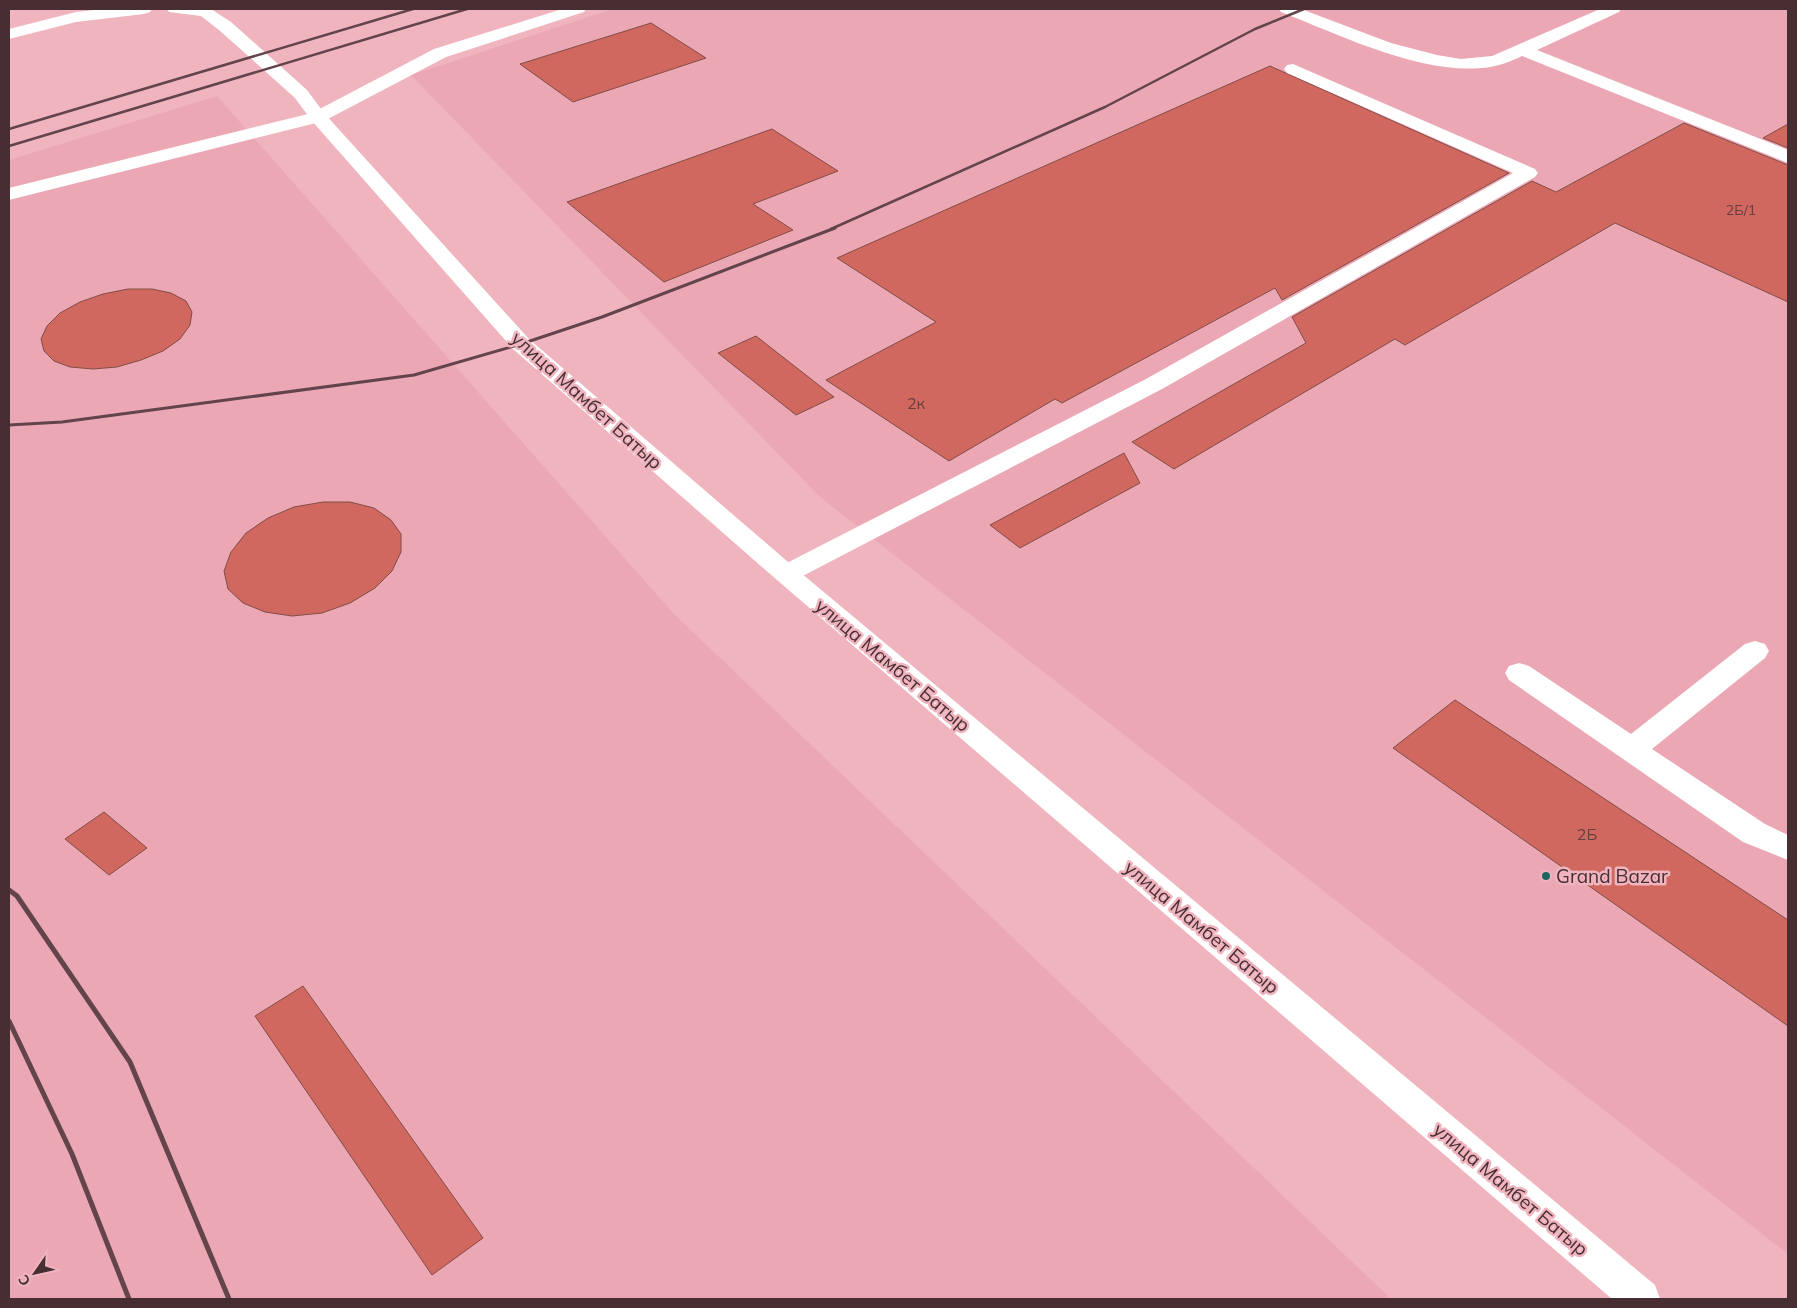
<svg xmlns="http://www.w3.org/2000/svg" width="1797" height="1308" viewBox="0 0 1797 1308" font-family="Mulish,sans-serif">
  <rect width="100%" height="100%" fill="#f0b4bf"/>
  <g fill="#eba7b4">
    <polygon points="613,9 1788,9 1788,1254 820,497 411,75"/>
    <polygon points="217,96 673,613 1391,1299 9,1299 9,160"/>
  </g>
  <g fill="#d1685f" stroke="#814d47">
    <polygon points="651,23 706,58 573,102 520,64"/>
    <polygon points="1270,66 1509,173 1282,300 1275,288 1062,403 1055,399 949,461 826,380 936,322 837,258"/>
    <polygon points="1684,123 1788,165 1788,302 1615,223 1405,345 1395,339 1174,469 1132,442 1306,343 1292,317 1532,181 1556,192"/>
    <polygon points="1788,124 1788,148 1763,138"/>
    <polygon points="772,129 838,171 753,204 793,230 664,282 567,202"/>
    <polygon points="128,289 152,289 171,293 186,301 192,312 190,325 180,339 163,351 141,360 117,367 93,369 70,367 54,361 44,351 41,339 47,326 60,313 80,302 103,294"/>
    <polygon points="756,336 834,397 796,415 718,353"/>
    <polygon points="1124,453 1140,483 1020,548 990,525"/>
    <polygon points="323,502 350,502 374,508 391,520 401,534 401,552 392,571 375,588 350,603 322,613 292,616 265,612 243,603 228,589 224,571 231,552 246,533 268,518 294,507"/>
    <polygon points="1455,700 1788,920 1788,1026 1393,748"/>
    <polygon points="104,812 147,848 109,875 65,839"/>
    <polygon points="303,986 483,1238 432,1275 255,1016"/>
  </g>
  <g fill="none" stroke-linecap="round" stroke-linejoin="round">
    <g fill="#fff" fill-rule="evenodd">
      <polygon points="562,9 586,9 584,12 446,57 324,121 9,200 9,188 312,113 434,49"/>
      <path d="M 1279,9 L 1301,9 L 1391,43 L 1437,55 L 1461,59 L 1492,56 L 1600,9 L 1621,9 L 1619,12 L 1537,50 L 1788,150 L 1788,163 L 1522,56 C 1510,62 1496,67 1482,68 C 1419,74 1340,35 1281,12 Z"/>
      <polygon points="1293,64 1535,169 1538,173 1535,177 1162,389 795,580 786,583 777,580 773,574 777,568 1146,379 1513,173 1287,73 1284,69 1287,65"/>
      <polygon points="1755,641 1765,644 1769,651 1765,658 1652,749 1765,824 1788,835 1788,860 1743,842 1509,680 1505,673 1509,666 1519,663 1529,666 1631,734 1745,644"/>
    </g>
    <g fill="#fff" fill-rule="evenodd">
      <polygon points="104,9 152,9 150,12 144,14 76,22 9,39 9,29 76,12"/>
      <polygon points="167,9 211,9 231,22 307,90 324,113 529,339 795,568 1655,1285 1660,1299 1612,1299 777,580 513,349 312,121 295,98 219,30 201,16 169,12"/>
    </g>
    <g stroke="#62444a" stroke-width="2.5">
      <polyline points="9,129 413,9"/>
      <polyline points="9,146 467,9"/>
      <polyline points="831,229 1105,107 1255,29 1304,9"/>
    </g>
    <polyline stroke="#62444a" stroke-width="3" points="9,425 62,422 414,375 521,344 602,317 835,228"/>
    <g stroke="#62444a" stroke-width="5">
      <polyline points="9,890 17,896 130,1062 229,1299"/>
      <polyline points="9,1021 72,1154 129,1299"/>
    </g>
  </g>
  <circle fill="#1c6760" stroke="#f0b4bf" stroke-width="2" cx="1546" cy="876" r="5"/>
  <g text-anchor="middle" stroke-width="5" stroke-linejoin="round" paint-order="stroke">
    <g font-size="14" fill="#693c3e">
      <text x="1741" y="215">2Б/1</text>
    </g>
    <g font-size="16" fill="#693c3e">
      <text x="916" y="409">2к</text>
      <text x="1587" y="840">2Б</text>
    </g>
    <g font-size="19" fill="#462e33" stroke="#f0b4bf">
      <text transform="translate(587 400) rotate(42)" y="7">улица Мамбет Батыр</text>
      <text transform="translate(893 665) rotate(40)" y="7">улица Мамбет Батыр</text>
      <text transform="translate(1202 927) rotate(40)" y="7">улица Мамбет Батыр</text>
      <text transform="translate(1511 1189) rotate(40)" y="7">улица Мамбет Батыр</text>
    </g>
    <g font-size="19" fill="#462e33" stroke="#f0b4bf" text-anchor="start">
      <text x="1556" y="883">Grand Bazar</text>
    </g>
  </g>
  <rect width="1797" height="1308" fill="none" stroke="#462e33" stroke-width="20"/>
  <g transform="translate(35 1273) rotate(236)" stroke="#f0b4bf" stroke-width="4" paint-order="stroke">
  <path d="M0-4L9 19L0 12L-9 19Z" fill="#462e33"/>
  <text y="-8" font-size="14" font-weight="bold" text-anchor="middle" fill="#462e33">С</text>
  </g>
</svg>
